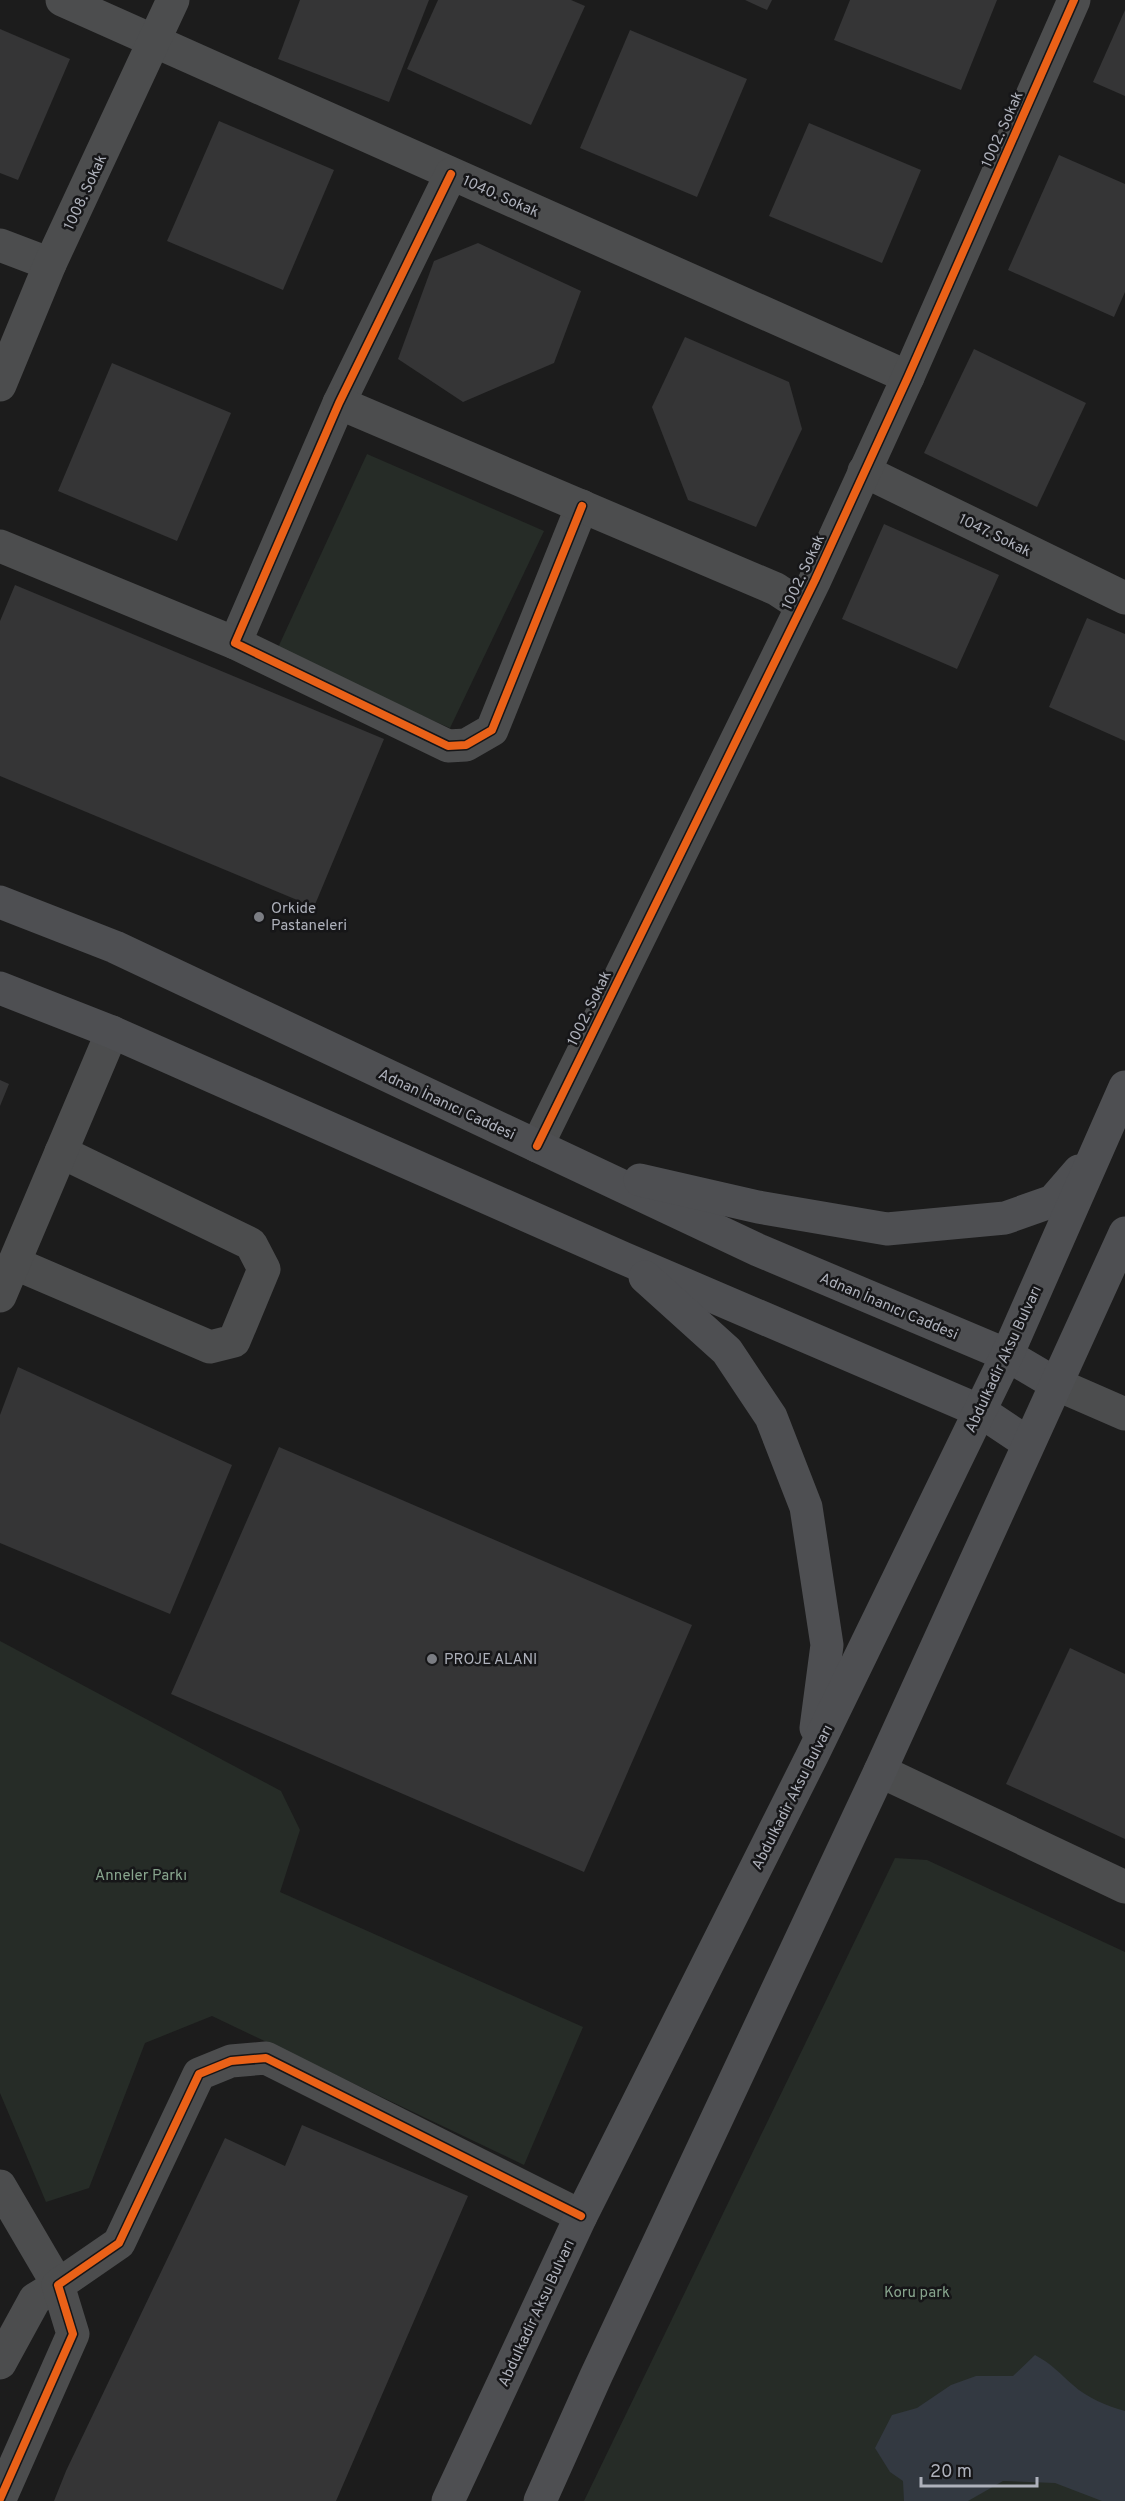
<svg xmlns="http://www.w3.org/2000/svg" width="1125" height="2501" viewBox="0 0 1125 2501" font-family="Overpass,sans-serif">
  <rect width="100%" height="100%" fill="#1c1c1c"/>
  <g fill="#262c27">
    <polygon points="367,454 544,531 450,728 276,652"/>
    <polygon points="0,1641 281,1791 300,1830 280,1892 583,2027 524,2165 212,2016 145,2043 89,2188 46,2202 0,2093"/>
    <polygon points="895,1858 927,1860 1125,1952 1125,2501 584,2501"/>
  </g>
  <path fill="#333941" d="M 1035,2355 C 1052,2364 1059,2373 1073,2385 C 1087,2398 1107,2406 1125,2411 L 1125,2501 L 1102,2501 L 1055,2483 L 1003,2481 L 968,2501 L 904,2501 L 903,2481 L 890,2472 L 875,2448 L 892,2415 L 917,2408 L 951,2385 L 976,2376 L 1013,2376 Z"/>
  <g fill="#353536">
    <polygon points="300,0 429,0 389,102 278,59"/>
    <polygon points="438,0 571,0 585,6 531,125 407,69"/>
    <polygon points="745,0 772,0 767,10"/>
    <polygon points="850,0 997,0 961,90 834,40"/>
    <polygon points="1125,10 1125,96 1093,82"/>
    <polygon points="0,29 70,59 18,180 0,173"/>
    <polygon points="630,30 747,79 697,197 580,148"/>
    <polygon points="219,121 334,170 283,290 167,241"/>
    <polygon points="809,123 921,170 882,263 769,216"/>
    <polygon points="1059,155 1125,184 1125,292 1114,317 1008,270"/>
    <polygon points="478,243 581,291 554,363 463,402 398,359 434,261"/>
    <polygon points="685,337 789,382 802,429 756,527 688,500 652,407"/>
    <polygon points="974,349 1086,403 1037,507 924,453"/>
    <polygon points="112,363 231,413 177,541 58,491"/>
    <polygon points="884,524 999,575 957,669 842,619"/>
    <polygon points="15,585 384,739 314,907 0,776 0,621"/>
    <polygon points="1087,618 1125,634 1125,741 1049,707"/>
    <polygon points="0,1080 9,1084 0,1106"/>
    <polygon points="18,1367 232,1465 170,1614 0,1543 0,1415"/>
    <polygon points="279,1447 692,1625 584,1872 171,1694"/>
    <polygon points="1070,1648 1125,1674 1125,1839 1006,1784"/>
    <polygon points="302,2125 468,2196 336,2501 54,2501 66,2471 225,2138 285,2166"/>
  </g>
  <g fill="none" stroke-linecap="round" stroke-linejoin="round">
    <g stroke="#4c4d4e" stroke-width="33">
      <polyline points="62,0 908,377"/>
      <polyline points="451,174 339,403 235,643 448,746 466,745 492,730 582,506"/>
      <polyline points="0,245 50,264"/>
      <polyline points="0,385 50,264 173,0"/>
      <polyline points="339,403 776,589 802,606"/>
      <polyline points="864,471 1125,598"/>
      <polyline points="0,546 235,643"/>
      <polyline points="537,1146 815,580 908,377 1074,0"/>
      <polyline points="14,1263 210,1347 234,1341 264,1269 251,1244 61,1152"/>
      <polyline points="0,1296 112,1032"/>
      <polyline points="1056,1384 1125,1414"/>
      <polyline points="880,1771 1125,1887"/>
      <polyline points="0,2186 58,2285 35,2299 0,2363"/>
      <polyline points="0,2499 73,2334 58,2285 119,2243 199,2074 231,2061 266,2058 581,2216"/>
    </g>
    <g stroke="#4e4f52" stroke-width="33">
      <polyline points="0,902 115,947 758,1250 1007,1355 1056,1384"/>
      <polyline points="0,988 112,1032 623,1258 980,1411 1028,1443"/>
      <polyline points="640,1180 758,1207 887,1229 1005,1218 1053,1201 1079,1171"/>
      <polyline points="645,1277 727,1351 771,1417 806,1507 827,1645 816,1728"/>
      <polyline points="448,2501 581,2216 812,1756 1007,1355 1125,1087"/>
      <polyline points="540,2501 596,2376 880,1771 1125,1233"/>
    </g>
    <defs>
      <g id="cycleway">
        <polyline points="451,174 339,403 235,643 448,746 466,745 492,730 582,506"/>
        <polyline points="537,1146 815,580 908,377 1074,0"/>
        <polyline points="0,2499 73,2334 58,2285 119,2243 199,2074 231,2061 266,2058 581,2216"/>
      </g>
    </defs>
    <use href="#cycleway" stroke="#161618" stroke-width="11"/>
    <use href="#cycleway" stroke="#ea6118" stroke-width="8"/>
  </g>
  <g fill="#7b7d83" stroke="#161618" stroke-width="2">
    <circle cx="259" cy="917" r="6"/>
    <circle cx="432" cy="1659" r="6"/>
  </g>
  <g text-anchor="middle" stroke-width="5" stroke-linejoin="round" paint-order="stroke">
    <g font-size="15" fill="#aeb1bb" stroke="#161618">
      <text transform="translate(1002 129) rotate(-66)" y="5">1002. Sokak</text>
      <text transform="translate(85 192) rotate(-65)" y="5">1008. Sokak</text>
      <text transform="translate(501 196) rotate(24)" y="5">1040. Sokak</text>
      <text transform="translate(995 535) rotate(26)" y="5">1047. Sokak</text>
      <text transform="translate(803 572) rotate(-65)" y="5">1002. Sokak</text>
      <text transform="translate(589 1008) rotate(-64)" y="5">1002. Sokak</text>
      <text transform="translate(447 1104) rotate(25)" y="5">Adnan İnanıcı Caddesi</text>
      <text transform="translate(889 1306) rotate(23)" y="5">Adnan İnanıcı Caddesi</text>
      <text transform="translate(1003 1359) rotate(-65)" y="5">Abdulkadir Aksu Bulvarı</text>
      <text transform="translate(792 1797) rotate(-63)" y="5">Abdulkadir Aksu Bulvarı</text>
      <text transform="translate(536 2313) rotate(-65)" y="5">Abdulkadir Aksu Bulvarı</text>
    </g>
    <g font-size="15" fill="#aeb1bb" stroke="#161618" text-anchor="start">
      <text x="271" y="913">Orkide<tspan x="271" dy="17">Pastaneleri</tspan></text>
      <text x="444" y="1664">PROJE ALANI</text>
    </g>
    <g font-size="15" fill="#87a48d" stroke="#161618">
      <text x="141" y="1880">Anneler Parkı</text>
      <text x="917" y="2297">Koru park</text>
    </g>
  </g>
  <path d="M921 2477v9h116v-9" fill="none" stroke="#aeb1bb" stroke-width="3"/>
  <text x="930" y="2477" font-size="18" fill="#aeb1bb" stroke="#161618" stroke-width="4.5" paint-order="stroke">20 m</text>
</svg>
